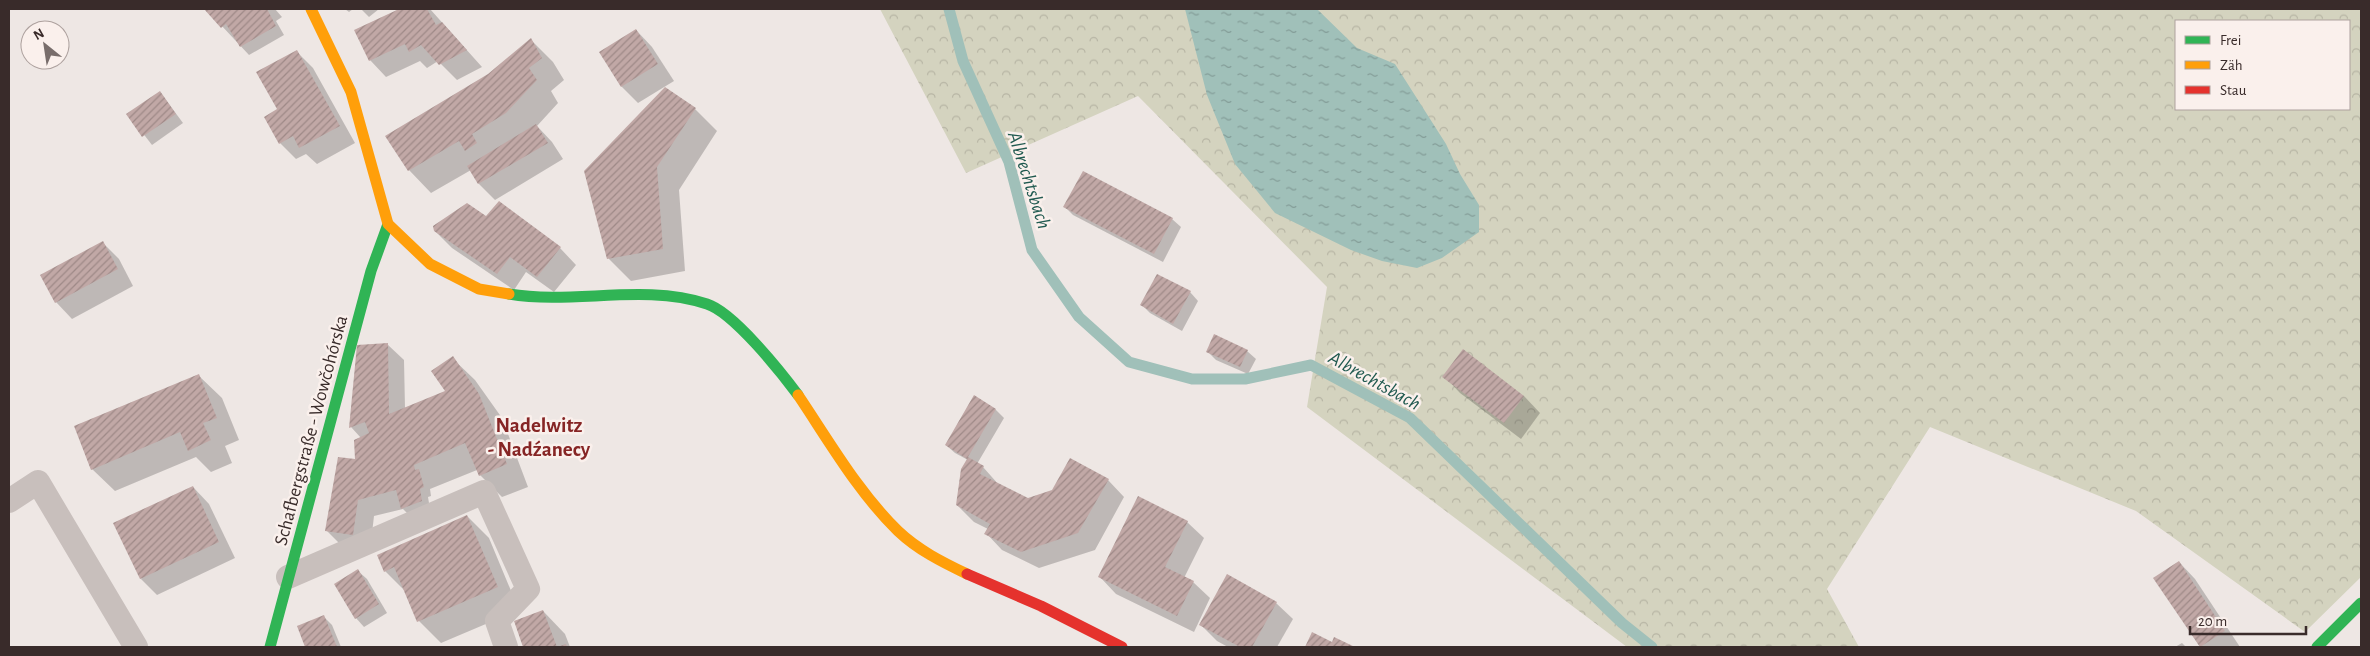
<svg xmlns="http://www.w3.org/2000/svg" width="2370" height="656" viewBox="0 0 2370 656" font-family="'Alegreya Sans',sans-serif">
  <defs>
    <pattern id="forest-crowns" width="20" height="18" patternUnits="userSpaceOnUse" patternTransform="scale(1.25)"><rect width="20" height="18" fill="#d4d3bf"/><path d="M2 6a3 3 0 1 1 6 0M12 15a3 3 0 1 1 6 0" fill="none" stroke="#b7b5a4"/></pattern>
    <pattern id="water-ripples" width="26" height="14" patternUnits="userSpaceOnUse" patternTransform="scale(1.25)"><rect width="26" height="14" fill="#a0c0b9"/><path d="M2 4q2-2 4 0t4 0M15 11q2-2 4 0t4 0" fill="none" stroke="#839c97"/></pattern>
    <pattern id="building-hatch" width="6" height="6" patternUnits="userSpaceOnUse" patternTransform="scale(1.25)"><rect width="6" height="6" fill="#c1a8a6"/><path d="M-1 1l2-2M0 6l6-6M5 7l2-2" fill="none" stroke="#9e8987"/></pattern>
  </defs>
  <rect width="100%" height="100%" fill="#eee7e4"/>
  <path fill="url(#forest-crowns)" fill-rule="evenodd" d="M 880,9 L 2361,9 L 2361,577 L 2305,632 L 2136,511 L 1930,427 L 1827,589 L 1859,647 L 1627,647 L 1307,407 L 1327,287 L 1138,96 L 966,173 ZM 2176,21 L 2349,21 L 2349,109 L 2176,109 Z"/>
  <polygon fill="url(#water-ripples)" points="1185,9 1317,9 1357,48 1395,64 1446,144 1460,174 1479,205 1479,232 1442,258 1417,268 1382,261 1351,250 1275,213 1235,164 1207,95"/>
  <g fill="#0003">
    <polygon points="206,9 275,9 282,17 276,21 284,35 249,55"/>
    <polygon points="345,9 353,9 349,12"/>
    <polygon points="361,9 379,9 369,17"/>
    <polygon points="401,9 430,9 482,67 457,80 438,61 427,68 420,61 386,77 370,60 355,31"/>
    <polygon points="636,30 652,47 674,81 638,103 622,87 601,53"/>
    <polygon points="531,40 553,62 564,80 551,91 558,103 537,126 552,142 563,159 495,200 479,184 471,170 431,193 409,170 489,75"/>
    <polygon points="297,52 313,68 355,143 317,164 306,154 296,159 280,143 279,110"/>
    <polygon points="160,92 183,123 152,145 128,114"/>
    <polygon points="695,109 717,131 679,190 685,271 631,281 609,259 586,171"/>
    <polygon points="1065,207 1172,219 1181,227 1163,262 1073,215"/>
    <polygon points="486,218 560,248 576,265 554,292 526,272 514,290 452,248 435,231"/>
    <polygon points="103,243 119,259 133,286 72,319 56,302"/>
    <polygon points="1190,292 1198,301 1182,331 1150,313 1142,305"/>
    <polygon points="387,344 404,360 405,408 447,391 452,358 475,380 502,418 528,487 502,497 480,475 477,470 430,489 431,496 428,497 430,509 411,517 403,509 374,516 370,551 343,547 327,531 357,461 361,438 351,427"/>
    <polygon points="1247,351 1256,359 1248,374 1216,360 1208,352"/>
    <polygon points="199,376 222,398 239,440 225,446 232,463 211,472 196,457 115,491 92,469"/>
    <polygon points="1444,376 1524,396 1540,413 1521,439 1460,393"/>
    <polygon points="975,397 996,410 1004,418 977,464 983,467 999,485 1028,500 1108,480 1124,497 1095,550 1039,568 1002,550 986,533 988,529 974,522 957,505 968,460 955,453 946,445"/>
    <polygon points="193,487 209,504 235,558 157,595 141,579"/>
    <polygon points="467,516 489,538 519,610 441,643 419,621 406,592 385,571"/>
    <polygon points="1187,522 1204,538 1184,578 1193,582 1210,598 1194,632 1116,594 1100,577"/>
    <polygon points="2179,562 2195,579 2240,647 2200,647 2155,578"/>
    <polygon points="358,571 367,579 387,613 364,627 356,618"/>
    <polygon points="1276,603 1293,619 1277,647 1228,647 1217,641 1201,625"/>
    <polygon points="543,611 565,634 570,647 525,647 515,621"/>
    <polygon points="324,617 332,625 341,647 307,647 299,627"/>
    <polygon points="2182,643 2186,647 2175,647"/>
  </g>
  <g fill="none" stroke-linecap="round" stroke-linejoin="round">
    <polyline stroke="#a0c0b9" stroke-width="11" points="949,9 963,61 1009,162 1032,250 1079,317 1129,362 1192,379 1245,379 1311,365 1410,418 1622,623 1652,647"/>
  </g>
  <g fill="url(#building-hatch)">
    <polygon points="204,9 267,9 276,26 240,47 226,24 221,28"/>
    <polygon points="399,9 427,9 436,25 442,22 467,50 439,65 421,45 409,52 405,44 369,61 354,30"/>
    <polygon points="636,29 658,64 621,87 599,52"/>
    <polygon points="531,38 542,58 529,68 537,80 506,113 472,134 477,143 465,151 459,141 408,171 385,136 488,74"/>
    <polygon points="297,50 340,126 299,148 293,136 279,144 264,117 277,109 256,72"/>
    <polygon points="665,87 696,108 657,167 663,249 607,259 584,171"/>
    <polygon points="160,91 176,114 142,137 126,114"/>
    <polygon points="536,124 548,143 478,184 467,166"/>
    <polygon points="1083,171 1173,218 1154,254 1063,207"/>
    <polygon points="499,201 561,247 537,277 510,257 497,274 434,231 433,226 467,203 486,216"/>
    <polygon points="103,241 118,269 55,303 40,275"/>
    <polygon points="1157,274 1191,291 1173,324 1140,305"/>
    <polygon points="1214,334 1248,350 1240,367 1206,352"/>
    <polygon points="388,343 389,414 445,391 431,371 453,356 479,394 507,464 479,476 465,443 414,465 415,470 419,469 424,487 420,489 422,501 401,509 396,490 358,500 353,535 325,531 338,457 355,459 354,440 369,433 365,422 349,428 357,345"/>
    <polygon points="1463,349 1524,396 1504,423 1442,377"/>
    <polygon points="199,374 217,418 203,423 211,440 188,451 180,432 91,470 74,426"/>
    <polygon points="974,395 996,409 968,457 984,466 980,474 1028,498 1052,490 1070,458 1109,479 1078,533 1021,552 984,534 990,524 956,505 961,469 967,459 945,445"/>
    <polygon points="193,486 219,542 140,579 113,523"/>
    <polygon points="1138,496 1188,521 1165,567 1194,581 1177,616 1098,577"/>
    <polygon points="467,515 498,587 417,622 394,567 384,572 377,555"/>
    <polygon points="2179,561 2225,631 2200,647 2153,578"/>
    <polygon points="358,569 379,604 355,619 334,584"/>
    <polygon points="1227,574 1277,602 1252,647 1240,647 1199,625"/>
    <polygon points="543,610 557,647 566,644 567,647 523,647 514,621"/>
    <polygon points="324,615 337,647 305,647 297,626"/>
    <polygon points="1312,632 1332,642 1334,637 1355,647 1305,647"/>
  </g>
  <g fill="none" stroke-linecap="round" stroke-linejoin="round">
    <g stroke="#c8bfbc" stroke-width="24">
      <polyline points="9,501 38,482 136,647"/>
      <polyline points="288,577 484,492 528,589 497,621 506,647"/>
    </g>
    <g stroke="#30b455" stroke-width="11">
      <path d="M 509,294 C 574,305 643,283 707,304 C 733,312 781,372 798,395"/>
      <polyline points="270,647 371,271 388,224"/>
      <polyline points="2317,647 2361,603"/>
    </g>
    <g stroke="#ff9f0a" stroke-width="11">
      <polyline points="311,9 351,92 388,224 430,264 479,289 509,294"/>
      <path d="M 798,395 C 829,441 858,492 898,531 C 918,550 942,562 967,574"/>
    </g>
    <polyline stroke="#e5322d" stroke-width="11" points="967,574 1041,606 1122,647"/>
  </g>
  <g text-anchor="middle" stroke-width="5" stroke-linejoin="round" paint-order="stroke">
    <g font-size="19" fill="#392b2a" stroke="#faf0ec">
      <text transform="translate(310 430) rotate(-75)" y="7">Schafbergstraße - Wowčohórska</text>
    </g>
    <g font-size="20" font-style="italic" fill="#215a50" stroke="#faf0ec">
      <text transform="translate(1030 180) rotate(72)" y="7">Albrechtsbach</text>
      <text transform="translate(1375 380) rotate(29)" y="7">Albrechtsbach</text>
    </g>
    <g font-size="21" font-weight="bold" fill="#862525" stroke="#faf0ec">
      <text x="539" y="432">Nadelwitz<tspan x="539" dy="24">- Nadźanecy</tspan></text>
    </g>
  </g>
  <rect width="2370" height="656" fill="none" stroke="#392b2a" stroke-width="20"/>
  <rect x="2175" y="20" width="175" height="90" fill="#faf0ec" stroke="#ada19e"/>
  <rect x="2185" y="36" width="25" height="8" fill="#30b455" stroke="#ada19e"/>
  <text x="2220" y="45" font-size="15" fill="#392b2a">Frei</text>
  <rect x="2185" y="61" width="25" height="8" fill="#ff9f0a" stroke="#ada19e"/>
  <text x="2220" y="70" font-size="15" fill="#392b2a">Zäh</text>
  <rect x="2185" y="86" width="25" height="8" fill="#e5322d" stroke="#ada19e"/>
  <text x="2220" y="95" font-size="15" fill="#392b2a">Stau</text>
  <g transform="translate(45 45) rotate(330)"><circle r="24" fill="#faf0ec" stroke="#ada19e"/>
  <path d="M0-4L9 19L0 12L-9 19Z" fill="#786d6b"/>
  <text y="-8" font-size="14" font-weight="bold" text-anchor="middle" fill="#392b2a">N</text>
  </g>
  <path d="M2190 626v8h116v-8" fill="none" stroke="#392b2a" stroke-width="2.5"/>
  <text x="2198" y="626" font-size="15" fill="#392b2a" stroke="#faf0ec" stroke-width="4" paint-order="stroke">20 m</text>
</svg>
